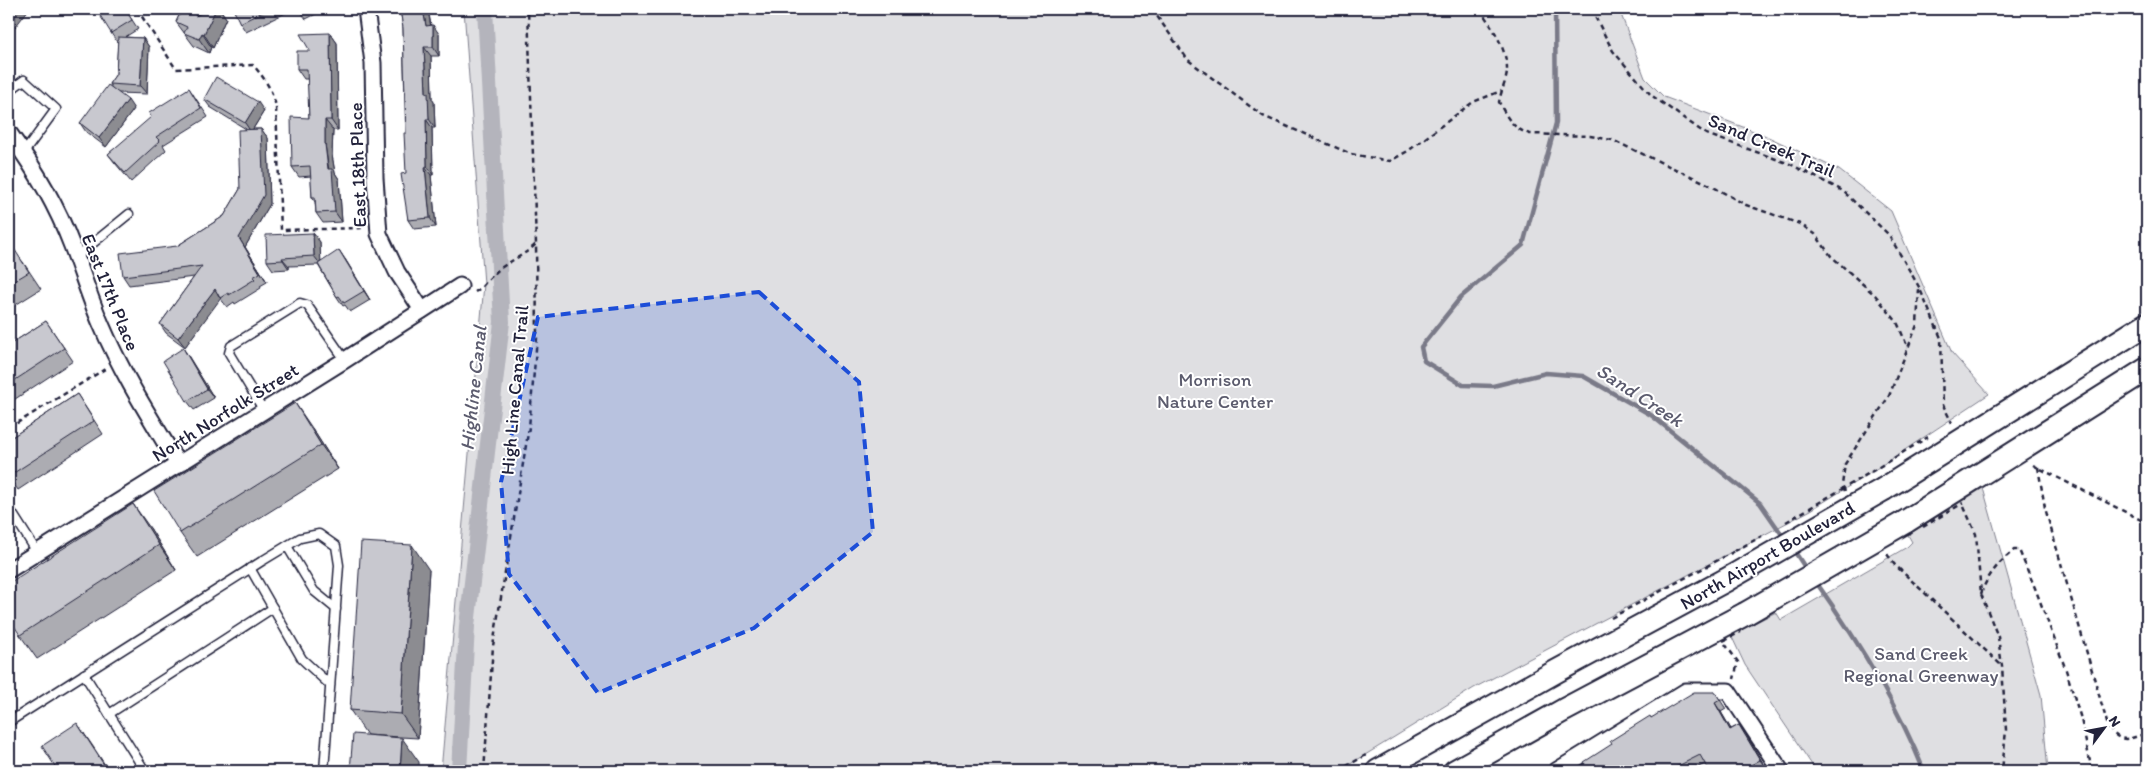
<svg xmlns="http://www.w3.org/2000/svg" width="2156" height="780" viewBox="0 0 2156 780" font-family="Itim,sans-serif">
  <rect width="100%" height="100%" fill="#fff"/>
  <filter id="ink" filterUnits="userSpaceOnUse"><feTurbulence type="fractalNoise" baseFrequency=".02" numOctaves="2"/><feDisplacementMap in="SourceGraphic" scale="10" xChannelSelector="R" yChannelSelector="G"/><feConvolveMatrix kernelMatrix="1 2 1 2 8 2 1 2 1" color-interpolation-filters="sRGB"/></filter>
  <g filter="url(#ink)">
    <g fill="#dfdfe2" stroke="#80808e">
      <polygon points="464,9 1619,9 1645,78 1664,97 1764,135 1839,170 1891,211 1952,353 1989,394 1870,473 1811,510 1474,688 1339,771 441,771 484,284"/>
      <polygon points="1983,488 2041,695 2048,771 1816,771 1745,665 1731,635 1776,612 1781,620 1907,547 1912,542 1908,535"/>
    </g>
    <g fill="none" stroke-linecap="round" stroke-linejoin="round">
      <g stroke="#7a7a88" stroke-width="4.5">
        <polyline points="1555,9 1556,123 1523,245 1461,297 1421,347 1424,361 1463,385 1493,386 1546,373 1583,376 1651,415 1760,503 1785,539"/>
        <polyline points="1793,549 1808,572"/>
        <path d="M 1816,582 C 1858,641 1897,703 1924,771"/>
      </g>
      <polyline stroke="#b4b4bc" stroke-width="16" points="459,771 467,626 502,322 485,9"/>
      <defs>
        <g id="lane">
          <polyline points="9,91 24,80 56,109 23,154"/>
          <polyline points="76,257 129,214"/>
          <polyline points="264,411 229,353 231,346 300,303 307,305 345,360"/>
          <polyline points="9,508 37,552"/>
          <polyline points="287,546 314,591 336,609"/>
          <polyline points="250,568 302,659 330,685"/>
          <polyline points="84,674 145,771"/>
          <polyline points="109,714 273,608"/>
          <polyline points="9,722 262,561 300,538 319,534 336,546 339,565 324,771"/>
        </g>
        <g id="street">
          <polyline points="366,9 373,63 375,178 379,234 397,272 422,310"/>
          <path d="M 9,133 C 34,167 57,206 72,246 C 82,272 90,299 101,324 C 122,374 151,419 178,464"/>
          <polyline points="9,570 345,360 460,286"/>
          <polyline points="1556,771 1686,691 1728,691 1781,771"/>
        </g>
        <g id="primary">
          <polyline points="1884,489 2147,324"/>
          <polyline points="1905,522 2147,369"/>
          <polyline points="1378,771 1557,671 1726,580"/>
          <polyline points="1455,771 1564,710 1745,614"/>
        </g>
      </defs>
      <use href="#lane" stroke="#22223b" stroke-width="11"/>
      <use href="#street" stroke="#22223b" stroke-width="19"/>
      <use href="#primary" stroke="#22223b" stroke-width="26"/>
      <g stroke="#22223b" stroke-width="2.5" stroke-dasharray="5 4" stroke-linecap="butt">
        <path d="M 137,9 L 176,69 L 253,65 C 264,77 273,91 276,107 L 281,230 L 362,228"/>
        <polyline points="1152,9 1188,60 1263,116 1351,154 1390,161 1408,151 1473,102 1501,91"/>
        <path d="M 1479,9 C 1492,25 1508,51 1507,72 C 1506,82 1501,91 1499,102 C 1507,118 1513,129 1530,134 L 1590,136 L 1612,140 L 1706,183 L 1746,205 L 1800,224 L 1815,234 L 1831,256 L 1875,295 L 1897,322 L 1908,348"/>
        <polyline points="1591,9 1613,51 1651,95 1706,134 1790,164 1843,191 1889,235 1919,287 1941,338 1943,405 1952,423"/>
        <path d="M 475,292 C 483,287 488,279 496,272 C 508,261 524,256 536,244"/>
        <polyline points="9,428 105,369"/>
        <polyline points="2033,465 2147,523"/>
        <path d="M 2038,467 L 2045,508 L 2108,726 C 2120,745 2129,739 2147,733"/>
        <polyline points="1871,472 1928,437"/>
        <polyline points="1845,491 1842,485 1845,464 1889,396 1917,325 1919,289"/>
        <polyline points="1964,507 1976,534 1981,594 1998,637 2002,666 2006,730 2002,771"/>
        <polyline points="1887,554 1894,564 2002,666"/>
        <path d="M 1981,594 C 1987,576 1999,562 2014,550 L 2019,550 L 2035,588 L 2066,670 L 2081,719 L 2092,771"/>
        <polyline points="1611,618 1735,551"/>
        <polyline points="1725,644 1738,662 1734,679"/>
        <polyline points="484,771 493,646 529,427 537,338 536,244 528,9"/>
        <polyline points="1338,771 1366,755"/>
      </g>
      <use href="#lane" stroke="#fff" stroke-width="8"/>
      <use href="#street" stroke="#fff" stroke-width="15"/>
      <use href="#primary" stroke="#fff" stroke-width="22"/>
      <defs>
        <g id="primary-bridge">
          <polyline points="1726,580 1884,489"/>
          <polyline points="1745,614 1905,522"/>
        </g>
      </defs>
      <use href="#primary-bridge" stroke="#22223b" stroke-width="26" stroke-linecap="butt"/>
      <g stroke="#22223b" stroke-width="2.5" stroke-dasharray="5 4" stroke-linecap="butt">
        <polyline points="1786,522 1871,472"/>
        <polyline points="1923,527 1963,503"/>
        <polyline points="1735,551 1762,536"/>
        <polyline points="1723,641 1741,632"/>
      </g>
      <use href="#primary-bridge" stroke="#fff" stroke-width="22"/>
    </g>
    <g fill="#acacb2" stroke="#22223b">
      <polygon points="125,9 138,29 125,37 143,38 149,47 147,94 118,93 134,109 106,147 86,132 80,123 112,88 109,84 116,74 118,42 117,42 111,33"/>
      <polygon points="182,9 220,9 226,18 213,48 211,47 209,53 194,46 176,22"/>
      <polygon points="234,9 294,9 246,32 240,23"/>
      <polygon points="299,9 316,9 318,13 306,19"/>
      <polygon points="400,9 428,9 431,25 439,34 439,56 431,56 432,99 434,102 435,128 432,128 433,175 431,175 436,227 414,229 408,220 403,28"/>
      <polygon points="330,33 337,43 338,130 333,130 332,155 335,173 339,179 342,222 323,223 316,213 315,202 312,197 311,176 299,177 292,167 309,118 308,79 304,79 297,69 310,51"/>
      <polygon points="189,88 208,117 163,145 166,150 131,182 115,163 108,154"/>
      <polygon points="204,99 264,111 253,129 261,129 268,138 270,204 245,247 267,282 260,286 261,288 235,304 234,302 227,307 220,298 185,347 166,333 160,324 194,277 129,285 123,276 177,246 224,216 240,189 246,129 210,107"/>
      <polygon points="313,233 320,242 320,262 345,259 370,300 350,312 345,305 343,306 337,297 318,265 289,266 289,269 273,270 267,261"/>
      <polygon points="9,246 23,262 41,289 9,309"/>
      <polygon points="46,321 73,361 9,403 9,345"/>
      <polygon points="183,348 214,398 194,410 187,401"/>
      <polygon points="77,394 103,434 18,490 9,477 9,439"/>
      <polygon points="312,428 338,469 197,557 180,533"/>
      <polygon points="150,528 176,570 37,659 20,635"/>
      <polygon points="429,570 418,738 367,735 350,710"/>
      <polygon points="1715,692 1726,709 1721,712 1731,729 1739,725 1766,768 1761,771 1709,771 1705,764 1690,771 1572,771 1585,764 1651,718"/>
    </g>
    <g fill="#8c8c91" stroke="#22223b">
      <polygon points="15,9 29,9 9,35 9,18"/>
      <polygon points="198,9 213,9 195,16"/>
      <polygon points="216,9 220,9 226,18 213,48 204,34"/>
      <polygon points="423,9 428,9 432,34 426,26"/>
      <polygon points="433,25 439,34 439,56 433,47"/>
      <polygon points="202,33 211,47 209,53 199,39"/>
      <polygon points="330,33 337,43 338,130 331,120"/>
      <polygon points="143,38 149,47 147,94 140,86"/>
      <polygon points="424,47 431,56 432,99 434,102 435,128 429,119 426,93"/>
      <polygon points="128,100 134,109 106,147 99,138"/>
      <polygon points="258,102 264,111 251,132 245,123"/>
      <polygon points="426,119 432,128 433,175 427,166"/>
      <polygon points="325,120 333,130 332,155 335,173 339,179 342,222 335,212 325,144"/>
      <polygon points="261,129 268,138 270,204 245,247 267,282 239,238"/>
      <polygon points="425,167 431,175 436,227 430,218"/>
      <polygon points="313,233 320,242 321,265 314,256"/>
      <polygon points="339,250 345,259 370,300 364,291"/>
      <polygon points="282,258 289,266 289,269 283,260"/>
      <polygon points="215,289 221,298 185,347 178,338"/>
      <polygon points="183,348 189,357 214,398 207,389"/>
      <polygon points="295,403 312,428 338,469 321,445"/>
      <polygon points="133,504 150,528 176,570 159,545"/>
      <polygon points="412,545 429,570 418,738 401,714"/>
      <polygon points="1715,703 1721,712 1736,738 1730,730"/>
      <polygon points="77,723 94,748 109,771 108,771"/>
      <polygon points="1739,725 1745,733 1766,768 1760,760"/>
      <polygon points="402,738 419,762 419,771 400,771"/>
    </g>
    <g fill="#c8c8cf" stroke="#22223b">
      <polygon points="9,9 15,9 9,18"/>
      <polygon points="96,9 125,9 132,20 111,33"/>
      <polygon points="182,9 198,9 195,16 210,9 216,9 204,34 202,33 199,39 184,33 187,27 176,22"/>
      <polygon points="233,9 269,9 240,23"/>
      <polygon points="400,9 423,9 426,26 433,25 433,47 424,47 426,93 428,93 429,119 426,119 427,166 425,167 430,218 408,220 401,174 406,173 404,133 406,133 403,28"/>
      <polygon points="330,33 331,120 325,120 325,144 328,169 332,169 335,212 316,213 315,197 312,197 310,166 292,167 291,117 309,118 307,69 297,69 297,51 310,51 300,34"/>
      <polygon points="118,37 143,38 140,86 109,84 116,74"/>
      <polygon points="216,77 258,102 245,123 204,99"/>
      <polygon points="108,85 128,100 99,138 80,123"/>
      <polygon points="189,88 201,108 156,137 160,141 125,173 108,154 151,117 149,113"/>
      <polygon points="261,129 264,195 239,238 260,273 253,277 255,279 229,295 228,293 220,298 215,289 178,338 160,324 202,266 123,276 120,253 177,246 224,216 240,189 238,130"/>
      <polygon points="313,233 314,256 282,258 283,260 267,261 266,235"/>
      <polygon points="11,244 29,272 9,284 9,246"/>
      <polygon points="339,250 364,291 344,303 339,296 337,297 318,264"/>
      <polygon points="46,321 64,348 9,384 9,345"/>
      <polygon points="183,348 207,389 187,401 163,361"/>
      <polygon points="77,394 94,421 9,476 9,439"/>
      <polygon points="295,403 321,445 180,533 154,491"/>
      <polygon points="133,504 159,545 20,635 9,618 9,583"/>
      <polygon points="361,542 412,545 401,714 350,710"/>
      <polygon points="1694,692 1715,692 1720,700 1715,703 1730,730 1739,725 1760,760 1740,771 1709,771 1700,755 1676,767 1679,771 1572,771 1585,764 1584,762 1612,744 1610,741 1650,716 1651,718"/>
      <polygon points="77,723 108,771 58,771 42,746"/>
      <polygon points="353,734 402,738 400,771 350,771"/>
    </g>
  </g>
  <path fill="#1d4ed8" fill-opacity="0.2" stroke="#1d4ed8" stroke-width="4" stroke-dasharray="10 6" stroke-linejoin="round" d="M 759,292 L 859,382 L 873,532 L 754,628 L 598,693 L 509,574 L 501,482 L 538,317 Z"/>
  <g text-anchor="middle" stroke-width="4" stroke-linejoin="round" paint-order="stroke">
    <g font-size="19" fill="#22223b" stroke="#fff">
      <text transform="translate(1772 145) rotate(23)" y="7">Sand Creek Trail</text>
      <text transform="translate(357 165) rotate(-92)" y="7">East 18th Place</text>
      <text transform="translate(111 292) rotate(68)" y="7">East 17th Place</text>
      <text transform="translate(514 390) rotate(-85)" y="7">High Line Canal Trail</text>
      <text transform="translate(225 412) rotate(-32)" y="7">North Norfolk Street</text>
      <text transform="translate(1767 555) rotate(-30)" y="7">North Airport Boulevard</text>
    </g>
    <g font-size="19" fill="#5b5b6d" stroke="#fff">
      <text x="1215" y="386">Morrison<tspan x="1215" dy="22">Nature Center</tspan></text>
      <text x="1921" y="660">Sand Creek<tspan x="1921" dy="22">Regional Greenway</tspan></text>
    </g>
    <g font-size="20" font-style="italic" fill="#5c5c6f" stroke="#fff">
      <text transform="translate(473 388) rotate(-84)" y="7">Highline Canal</text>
      <text transform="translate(1640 395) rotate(33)" y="7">Sand Creek</text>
    </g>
  </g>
  <rect width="2156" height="780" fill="none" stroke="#fff" stroke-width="30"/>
  <rect x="15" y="15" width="2126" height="750" fill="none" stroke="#22223b" stroke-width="2" filter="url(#ink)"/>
  <g transform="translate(2104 728) rotate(58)" stroke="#ffffff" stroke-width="4" paint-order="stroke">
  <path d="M0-4L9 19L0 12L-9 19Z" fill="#22223b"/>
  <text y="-8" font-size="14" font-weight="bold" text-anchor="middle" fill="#22223b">N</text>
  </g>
</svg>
